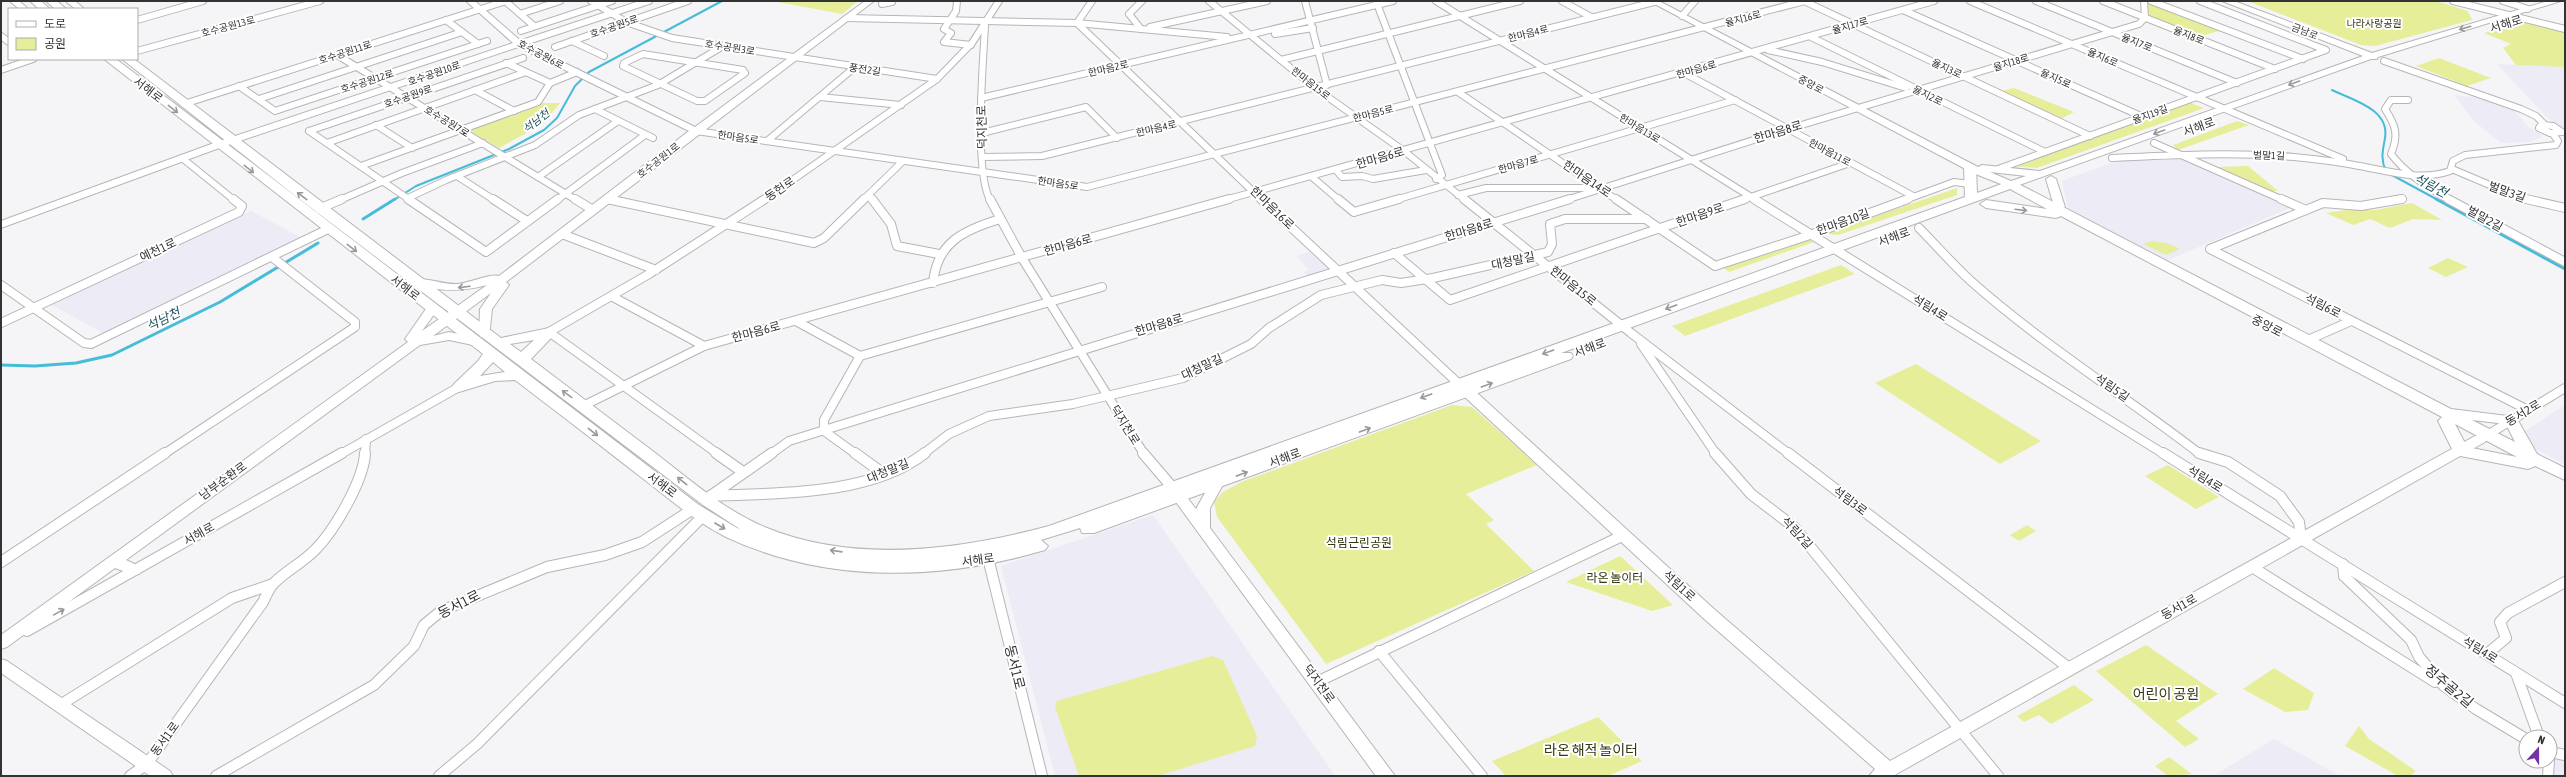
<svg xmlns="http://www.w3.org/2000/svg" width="2566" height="777" viewBox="0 0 2566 777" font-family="'Asap Condensed','Noto Sans KR',sans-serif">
  <rect width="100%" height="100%" fill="#f5f5f8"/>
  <g fill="#ecebf6">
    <polygon points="2497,64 2565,67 2565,135 2536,106"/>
    <polygon points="2454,95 2491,99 2512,108 2529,128 2542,135 2541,137 2530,142 2501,143 2474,121"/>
    <polygon points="2180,158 2292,207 2168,260 2068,210 2062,181 2122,159"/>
    <polygon points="251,211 302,238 105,334 50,304"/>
    <polygon points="1309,252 1333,271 1312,279 1303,272 1309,270 1297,256"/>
    <polygon points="2565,405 2565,465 2532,447 2522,433"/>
    <polygon points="1153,515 1324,760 1335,776 1055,776 1001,566"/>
    <polygon points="2274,739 2340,776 2213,776"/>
    <polygon points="2553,756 2565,759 2565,776 2553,776"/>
  </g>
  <g fill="#e7ee99">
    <polygon points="772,1 858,1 842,14"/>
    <polygon points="2147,1 2223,30 2197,37 2148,18"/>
    <polygon points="2247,1 2436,1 2468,11 2472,20 2375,46 2361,45"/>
    <polygon points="2521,21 2565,30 2565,67 2516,65 2503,48 2511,44 2484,33"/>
    <polygon points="2439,58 2491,78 2467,86 2416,66"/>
    <polygon points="2014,88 2074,112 2061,119 2001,91"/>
    <polygon points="2188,102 2204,108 2037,168 2012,166"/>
    <polygon points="542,103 560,103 543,124 499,148 469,130"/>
    <polygon points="2237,121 2249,125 2178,150 2173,145"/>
    <polygon points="2248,166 2278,191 2266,191 2217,167"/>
    <polygon points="1957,188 1957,195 1838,235 1828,234 1820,238 1818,236"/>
    <polygon points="2412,203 2442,220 2413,219 2390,228 2370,219 2353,225 2326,213 2346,210 2375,210"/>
    <polygon points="1806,237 1814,242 1729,272 1722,267"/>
    <polygon points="2151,241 2167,243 2180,249 2166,255 2143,244"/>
    <polygon points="2448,258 2468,267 2446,277 2428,268"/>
    <polygon points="1841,265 1855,274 1685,336 1672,326"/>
    <polygon points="1916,364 2041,441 2000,464 1875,383"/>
    <polygon points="1452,405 1472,407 1537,465 1466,494 1494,520 1486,524 1534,571 1326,664 1217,517 1214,502 1223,492 1241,482"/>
    <polygon points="2168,465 2219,497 2196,509 2145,476"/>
    <polygon points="2027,525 2036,531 2019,541 2010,535"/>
    <polygon points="1620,556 1673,605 1652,611 1566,582"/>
    <polygon points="2146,645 2218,694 2176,721 2199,739 2185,747 2096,671"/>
    <polygon points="1212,656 1223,660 1257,736 1255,746 1158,776 1079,776 1055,707 1057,701"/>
    <polygon points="2274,668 2314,693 2308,710 2285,712 2243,689"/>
    <polygon points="2074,685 2094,700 2051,724 2039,715 2024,722 2017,716"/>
    <polygon points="1598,717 1642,761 1608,776 1506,776 1492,761"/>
    <polygon points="2359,726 2369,739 2416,771 2410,776 2398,776 2345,746"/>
    <polygon points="2169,757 2192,774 2168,776 2155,766"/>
  </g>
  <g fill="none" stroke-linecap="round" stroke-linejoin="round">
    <g stroke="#46bcd8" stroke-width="2">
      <path d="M 2332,90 C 2352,100 2390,109 2385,138 C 2383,150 2380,159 2386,171"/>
      <polyline points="2390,174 2438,200"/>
      <polyline points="394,200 416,186 509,149 544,130 557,118 575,86 589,72 722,1"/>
    </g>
    <g stroke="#46bcd8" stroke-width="3">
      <polyline points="2436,199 2565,269"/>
      <polyline points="363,219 395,199"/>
      <polyline points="1,365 35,366 76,363 112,355 220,302 318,243"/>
    </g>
    <defs>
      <g id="street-far2">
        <polyline points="14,1 24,9"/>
        <polyline points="70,1 80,9"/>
        <polyline points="505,1 534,26"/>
        <polyline points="591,1 626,22 672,38 937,79"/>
        <polyline points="957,1 956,11 944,29 951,33 944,42 971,45"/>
        <polyline points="1092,1 1077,23 1262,200"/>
        <polyline points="1209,1 1315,88 1404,151 1465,200"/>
        <polyline points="1305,1 1327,85"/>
        <polyline points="1376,1 1442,175 1436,179"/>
        <polyline points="1436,1 1756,200"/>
        <polyline points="1562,1 1591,17"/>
        <polyline points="1804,1 2090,136"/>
        <polyline points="1970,1 2343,159"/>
        <polyline points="2036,1 2237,83"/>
        <polyline points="2103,1 2275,69"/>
        <polyline points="2151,1 2303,59"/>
        <polyline points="2453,1 2565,29"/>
        <polyline points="2503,1 2528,9"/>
        <polyline points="882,4 892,2"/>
        <polyline points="1903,10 2143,117"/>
        <polyline points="520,14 560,1"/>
        <polyline points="1682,16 1695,1"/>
        <polyline points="847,18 1077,23 1227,37"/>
        <polyline points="137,20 203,1"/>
        <polyline points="446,20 478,44"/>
        <path d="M 985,26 C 983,63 974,170 990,200"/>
        <polyline points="1150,27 1267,1"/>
        <polyline points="1141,29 1129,14 1142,1"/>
        <polyline points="521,31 612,1"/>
        <polyline points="1275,34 1313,28"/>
        <polyline points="1,36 9,42"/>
        <polyline points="1811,37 2045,152"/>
        <polyline points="572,41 604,56"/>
        <polyline points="519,44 649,1"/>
        <polyline points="555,47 688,1"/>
        <polyline points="1768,50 1822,62 1906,88"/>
        <polyline points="137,51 320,1"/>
        <polygon points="643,54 743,70 745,73 705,101 697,101 623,66 624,63"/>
        <polyline points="337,55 576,200"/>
        <polyline points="1281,60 1520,1"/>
        <polyline points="2384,61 2521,109 2536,116 2545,125"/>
        <polyline points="506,63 550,83"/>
        <polyline points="1,70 33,59"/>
        <polyline points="1684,73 1913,196"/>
        <polyline points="239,86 275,111 487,41"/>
        <polyline points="475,90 514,111"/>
        <polyline points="1458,92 1617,200"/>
        <polyline points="820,97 901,105"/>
        <polyline points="981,98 1393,1"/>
        <polyline points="259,99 462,32"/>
        <path d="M 2408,100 L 2391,100 L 2385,109 C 2396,126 2399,135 2391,154 C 2406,174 2428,187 2449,200"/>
        <polyline points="184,104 506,1"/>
        <polyline points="595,109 653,138"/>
        <polyline points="376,125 412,148"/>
        <polygon points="2541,125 2553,126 2562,132 2550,133 2539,128"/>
        <polyline points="309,131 410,200"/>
        <polyline points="309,131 523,58"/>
        <polyline points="696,131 1087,187 1805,1"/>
        <polyline points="982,133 1086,107 1117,138"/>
        <polyline points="767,141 855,67"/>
        <polyline points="327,143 526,72"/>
        <polyline points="2154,143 2283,200"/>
        <polyline points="982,157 1042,156 1658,1"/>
        <polyline points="182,158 234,200"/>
        <path d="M 2112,158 C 2173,155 2234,152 2294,157 C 2314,159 2334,161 2354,165 C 2385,170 2419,182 2450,171 L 2453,161 L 2465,155 L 2556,145 L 2558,141 L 2553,134"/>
        <polyline points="361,166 538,102 550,83 577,72"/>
        <polyline points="1998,169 2326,50 2200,1"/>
        <polyline points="2452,169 2518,197 2530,200"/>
        <polyline points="1336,170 1342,177 1362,176 1373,179 1426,170"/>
        <polyline points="457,176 494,200"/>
        <polyline points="538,177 618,121"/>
        <polyline points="1312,177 1339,200"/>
        <polyline points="869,195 873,200"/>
        <polyline points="1458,195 1486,188 1592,188"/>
        <polyline points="408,198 446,180 535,145 579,115 658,85 723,46"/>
        <polyline points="607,199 611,200"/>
        <polyline points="340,200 402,173 483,143"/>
        <polyline points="557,200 645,135"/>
        <polyline points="764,200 937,79 972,43 999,1"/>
        <polyline points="863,200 903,161"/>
        <polyline points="1225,200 1934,1"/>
        <polyline points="1395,200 1735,100"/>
        <polyline points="1566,200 1788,129 2139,24 2145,18 2144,1"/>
        <polyline points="1742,200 1850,163"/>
        <polyline points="1905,200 1954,182 1970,184"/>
        <polyline points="2397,200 2402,199"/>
      </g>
      <g id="street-far1">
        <polyline points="408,199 486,252 558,199"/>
        <polyline points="493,199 527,221"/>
        <polyline points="575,199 593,210"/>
        <polyline points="607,199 814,243 824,238 864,199"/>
        <polyline points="872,199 891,224 897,246 939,254"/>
        <polyline points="990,199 1022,258 1144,454"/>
        <polyline points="1261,199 1459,384"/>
        <polyline points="1338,199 1354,212 1399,199"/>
        <polyline points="1464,199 1631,333 1789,454"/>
        <polyline points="1616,199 1715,266 1810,235 1908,199"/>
        <polyline points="1754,199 2164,454"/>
        <polyline points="2281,199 2306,210"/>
        <polyline points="2402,199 2361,206 2323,203 2210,249 2528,410"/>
        <polyline points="2448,199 2565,262"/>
        <polyline points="2526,199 2565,208"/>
        <polyline points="319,209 342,199"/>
        <path d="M 1919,228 C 1937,246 1953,265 1972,282 C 2043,345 2125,396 2200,454"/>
        <polyline points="562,234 656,270"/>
        <polyline points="1394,253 1450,300 1745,199"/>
        <path d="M 933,283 C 937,242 964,230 1000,219"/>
        <polyline points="1,285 84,343 91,344 328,229"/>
        <polyline points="613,297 704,346"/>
        <polyline points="796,321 860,356 1102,287"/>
        <polyline points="1,323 239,212 242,206 233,199"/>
        <polyline points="2308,340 2351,321"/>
        <polyline points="1641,344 1716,454"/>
        <polyline points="583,406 704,346 1229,199"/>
        <polyline points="2484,437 2565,388"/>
        <polyline points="164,454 355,327 355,322 272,257"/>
        <polyline points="341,454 459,387"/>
        <polyline points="365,454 366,439"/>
        <polyline points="718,454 549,332 649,274 765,199"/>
        <polyline points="771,454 789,441 1570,199"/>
        <polyline points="856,454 824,431 824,420 860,356"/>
        <polyline points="923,454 949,434 989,416 1073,404 1183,378 1251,344 1269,328 1321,295 1382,280 1401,283 1433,278 1548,252 1552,244 1550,224 1565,219 1646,219"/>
      </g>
      <g id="street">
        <polyline points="716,453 743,472"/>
        <polyline points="855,453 884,474"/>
        <polyline points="1143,453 1172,487"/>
        <polyline points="1715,453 1751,494 1794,527 1998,776"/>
        <polyline points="1788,453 2069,668"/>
        <polyline points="2163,453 2565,703"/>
        <polyline points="2199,453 2228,462 2280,496 2299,522 2301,539"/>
        <polyline points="712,495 772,453"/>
        <path d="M 710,496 C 777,493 870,496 925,453"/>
        <polyline points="988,558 1042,776"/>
        <polyline points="1,562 165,453"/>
        <polyline points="2343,564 2344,576 2411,640 2419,657 2444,686 2476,709 2526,739"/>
        <polyline points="2252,567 2435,682"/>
        <polyline points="27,631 342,453"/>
        <polyline points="1379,651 1482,776"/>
        <polyline points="2487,654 2506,638 2500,622 2508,613 2565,582"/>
        <polyline points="2516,673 2539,737"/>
        <polyline points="1317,682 1624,535"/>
        <polyline points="60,705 232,598 273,584"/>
        <polyline points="2550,752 2565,755"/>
        <path d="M 130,776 L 147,764 L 263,602 C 266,596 269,588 274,583 C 286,571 302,563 315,550 C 334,531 364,480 365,453"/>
        <polyline points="216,776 374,685 414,646 424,625 441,611 547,567 605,555 642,542 693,509"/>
        <polyline points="439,776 477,744 703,516"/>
        <polyline points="2548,776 2549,761"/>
      </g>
      <g id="secondary">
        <path d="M 466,1 L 475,1 L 522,42 L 695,127 L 865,1 L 874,1 L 506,282 L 509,285 L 492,309 L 489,337 L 481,337 L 479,334 L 480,309 L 491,293 L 433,336 L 449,332 L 477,338 L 479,341 L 477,344 L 473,345 L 449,340 L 420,345 L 126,560 L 139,566 L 142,570 L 139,574 L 134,575 L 115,568 L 7,647 L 1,649 L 1,635 L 408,342 L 405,339 L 428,306 L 436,306 L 438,309 L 422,331 L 487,285 C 461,292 438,292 412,283 L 410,281 L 412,279 C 421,276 444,285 458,284 C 469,283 491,273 499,276 L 689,131 L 518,47 L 222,147 L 1,228 L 1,221 L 214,143 L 513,43 Z"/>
        <path d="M 1649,1 L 1659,1 L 1978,167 L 1982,165 L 2040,171 L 2363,56 L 2222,1 L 2234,1 L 2372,53 L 2548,1 L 2561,1 L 2378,57 L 2377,59 L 2371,59 L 2011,188 L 1973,173 ZM 1990,172 L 2026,176 L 2011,181 Z"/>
        <polygon points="2051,176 2056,179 2065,207 2057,212 2052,209 2054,206 2046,179"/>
        <polygon points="1459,380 1464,381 1714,609 1890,761 2475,436 2480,435 2487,439 2485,442 1893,776 1869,776 1875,769 1702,617 1454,387 1453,384 1454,381"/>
        <polygon points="1217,478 1224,483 1210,508 1210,528 1395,776 1376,776 1165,487 1167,484 1177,484 1196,509 1212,480"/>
        <polygon points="1,659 7,661 170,771 173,776 150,776 1,673"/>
      </g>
      <g id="primary">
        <polygon points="30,1 41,1 50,9 39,9"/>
        <polygon points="46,1 57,1 66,9 55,9"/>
        <path d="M 104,59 L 116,59 L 699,505 L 737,528 L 740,529 L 703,505 L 293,194 L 122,59 L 134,59 L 501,338 L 549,328 L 554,329 L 556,332 L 554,335 L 531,359 C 572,390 613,421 654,452 C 689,479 725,511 767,528 C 855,564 959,550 1049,526 L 1965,197 L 1964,167 L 1970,163 L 1976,167 L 1977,193 L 2007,182 L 2015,182 L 2451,409 L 2516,417 L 2537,454 L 2565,468 L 2565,480 L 2535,466 L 2528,469 L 2455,455 L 2438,421 L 2442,417 L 2061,216 L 2056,218 L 1986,208 L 1980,204 L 1986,200 L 2047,209 L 2010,189 L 1561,353 L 1571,353 L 1573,356 L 1571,359 L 1094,533 L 1082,533 L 1080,528 L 1041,540 L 1048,546 L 1045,550 C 941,581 826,584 726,537 C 694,521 666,496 637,474 C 597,443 556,411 515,380 L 495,381 L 459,392 L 454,390 L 452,387 L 454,384 L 478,361 L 483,354 ZM 534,340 L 521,352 L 510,344 ZM 493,362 L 505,372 L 480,376 ZM 2472,420 L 2506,424 L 2515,442 ZM 2455,424 L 2517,457 L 2467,447 Z"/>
      </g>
    </defs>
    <use href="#street-far2" stroke="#b6b6b9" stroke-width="8"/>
    <use href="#street-far1" stroke="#b6b6b9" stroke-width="10"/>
    <use href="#street" stroke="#b6b6b9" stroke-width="12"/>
    <use href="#secondary" stroke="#b6b6b9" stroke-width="2"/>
    <use href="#primary" stroke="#b6b6b9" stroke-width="2"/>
    <use href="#street-far2" stroke="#fff" stroke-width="6"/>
    <use href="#street-far1" stroke="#fff" stroke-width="8"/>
    <use href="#street" stroke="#fff" stroke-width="10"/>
    <use href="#secondary" fill="#fff" fill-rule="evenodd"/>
    <use href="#primary" fill="#fff" fill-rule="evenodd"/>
  </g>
  <defs><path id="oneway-shaft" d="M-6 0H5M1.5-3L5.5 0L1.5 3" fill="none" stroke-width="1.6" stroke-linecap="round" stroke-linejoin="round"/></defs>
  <g stroke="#99999a">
    <use href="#oneway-shaft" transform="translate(2465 28) rotate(164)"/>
    <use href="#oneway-shaft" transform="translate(2294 83) rotate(160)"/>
    <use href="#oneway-shaft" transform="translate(173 109) rotate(38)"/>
    <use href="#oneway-shaft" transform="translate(2159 132) rotate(160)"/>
    <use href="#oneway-shaft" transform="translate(249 169) rotate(38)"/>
    <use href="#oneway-shaft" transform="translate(302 196) rotate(-143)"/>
    <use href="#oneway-shaft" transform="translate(2021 210) rotate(7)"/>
    <use href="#oneway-shaft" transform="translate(352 248) rotate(38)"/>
    <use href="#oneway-shaft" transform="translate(464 287) rotate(173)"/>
    <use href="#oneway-shaft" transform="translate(1671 307) rotate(160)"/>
    <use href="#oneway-shaft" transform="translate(1548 352) rotate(160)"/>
    <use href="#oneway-shaft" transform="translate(1487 385) rotate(-20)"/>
    <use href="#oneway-shaft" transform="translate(567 394) rotate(-144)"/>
    <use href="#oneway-shaft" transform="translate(1426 396) rotate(160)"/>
    <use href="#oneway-shaft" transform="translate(1365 430) rotate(-20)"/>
    <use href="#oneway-shaft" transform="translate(593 432) rotate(38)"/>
    <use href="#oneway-shaft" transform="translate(1242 474) rotate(-20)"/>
    <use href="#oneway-shaft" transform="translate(682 481) rotate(-142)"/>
    <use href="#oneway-shaft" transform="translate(720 526) rotate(30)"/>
    <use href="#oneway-shaft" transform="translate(836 551) rotate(-172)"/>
    <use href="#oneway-shaft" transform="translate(59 612) rotate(-29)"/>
  </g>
  <g text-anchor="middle" stroke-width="4" stroke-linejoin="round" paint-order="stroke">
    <g font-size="10" fill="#333334" stroke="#fff">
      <text transform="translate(1743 18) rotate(-15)" y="4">율지16로</text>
      <text transform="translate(1850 25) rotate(-16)" y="4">율지17로</text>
      <text transform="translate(228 26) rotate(-15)" y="4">호수공원13로</text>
      <text transform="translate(614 26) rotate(-19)" y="4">호수공원5로</text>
      <text transform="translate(2305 31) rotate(21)" y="4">금남로</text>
      <text transform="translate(1528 33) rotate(-14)" y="4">한마음4로</text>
      <text transform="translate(2189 35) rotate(22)" y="4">율지8로</text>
      <text transform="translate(2137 42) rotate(22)" y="4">율지7로</text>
      <text transform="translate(730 47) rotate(9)" y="4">호수공원3로</text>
      <text transform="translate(345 52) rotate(-18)" y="4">호수공원11로</text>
      <text transform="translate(541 54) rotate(28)" y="4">호수공원6로</text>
      <text transform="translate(2103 57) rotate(23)" y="4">율지6로</text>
      <text transform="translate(2011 62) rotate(-17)" y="4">율지18로</text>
      <text transform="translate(1108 68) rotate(-13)" y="4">한마음2로</text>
      <text transform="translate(1947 68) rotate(25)" y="4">율지3로</text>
      <text transform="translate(865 69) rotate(8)" y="4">풍전2길</text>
      <text transform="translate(1696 69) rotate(-16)" y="4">한마음6로</text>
      <text transform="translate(434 73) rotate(-19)" y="4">호수공원10로</text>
      <text transform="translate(2056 78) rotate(24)" y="4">율지5로</text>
      <text transform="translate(367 81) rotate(-18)" y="4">호수공원12로</text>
      <text transform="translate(1311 83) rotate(38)" y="4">한마음15로</text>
      <text transform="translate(1811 84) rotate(28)" y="4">중앙로</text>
      <text transform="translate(1928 95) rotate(26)" y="4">율지2로</text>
      <text transform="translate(408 96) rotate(-19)" y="4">호수공원9로</text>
      <text transform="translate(1373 113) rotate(-14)" y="4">한마음5로</text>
      <text transform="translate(2150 114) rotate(-20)" y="4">율지19길</text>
      <text transform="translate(447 121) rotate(31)" y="4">호수공원7로</text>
      <text transform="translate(1156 128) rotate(-13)" y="4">한마음4로</text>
      <text transform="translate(1640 128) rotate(31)" y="4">한마음13로</text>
      <text transform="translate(738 137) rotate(8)" y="4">한마음5로</text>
      <text transform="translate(1830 152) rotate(28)" y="4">한마음11로</text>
      <text transform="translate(2269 155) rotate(2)" y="4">벌말1길</text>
      <text transform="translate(658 160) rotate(-38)" y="4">호수공원1로</text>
      <text transform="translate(1518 164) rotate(-16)" y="4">한마음7로</text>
      <text transform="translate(1058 183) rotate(8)" y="4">한마음5로</text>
    </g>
    <g font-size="10" fill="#343712" stroke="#fff">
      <text x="2374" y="27">나라사랑공원</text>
    </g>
    <g font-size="11" font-style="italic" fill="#21535f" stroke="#fff">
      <text transform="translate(536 121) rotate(-38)" y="4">석남천</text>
    </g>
    <g font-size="12" fill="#333334" stroke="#fff">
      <text transform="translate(2506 24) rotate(-17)" y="4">서해로</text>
      <text transform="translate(148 90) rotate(38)" y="4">서해로</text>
      <text transform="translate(982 127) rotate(-91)" y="4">덕지천로</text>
      <text transform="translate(2199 127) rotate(-20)" y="4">서해로</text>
      <text transform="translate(1778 132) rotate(-17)" y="4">한마음8로</text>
      <text transform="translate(1380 158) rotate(-16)" y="4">한마음6로</text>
      <text transform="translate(1587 179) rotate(34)" y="4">한마음14로</text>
      <text transform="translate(780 189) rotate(-34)" y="4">동헌로</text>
      <text transform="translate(2507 192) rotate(20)" y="4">벌말3길</text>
      <text transform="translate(1272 208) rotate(44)" y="4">한마음16로</text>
      <text transform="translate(1700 215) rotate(-19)" y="4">한마음9로</text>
      <text transform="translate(2485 219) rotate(29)" y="4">벌말2길</text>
      <text transform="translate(1843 222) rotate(-20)" y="4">한마음10길</text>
      <text transform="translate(1469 230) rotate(-17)" y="4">한마음8로</text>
      <text transform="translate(1894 237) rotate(-20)" y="4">서해로</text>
      <text transform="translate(1068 245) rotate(-16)" y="4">한마음6로</text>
      <text transform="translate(158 250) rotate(-25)" y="4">예천1로</text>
      <text transform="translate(1513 261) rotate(-12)" y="4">대청말길</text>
      <text transform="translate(1573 286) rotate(39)" y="4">한마음15로</text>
      <text transform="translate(405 288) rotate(38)" y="4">서해로</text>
      <text transform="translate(2323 306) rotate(27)" y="4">석림6로</text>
      <text transform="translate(1930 308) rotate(32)" y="4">석림4로</text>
      <text transform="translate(1159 325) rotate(-17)" y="4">한마음8로</text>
      <text transform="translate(2267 326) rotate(28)" y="4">중앙로</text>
      <text transform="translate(756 332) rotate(-15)" y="4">한마음6로</text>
      <text transform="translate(1590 348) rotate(-20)" y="4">서해로</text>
      <text transform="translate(1202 367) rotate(-25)" y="4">대청말길</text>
      <text transform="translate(2112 388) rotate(35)" y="4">석림5길</text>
      <text transform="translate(2523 413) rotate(-31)" y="4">동서2로</text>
      <text transform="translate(1125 425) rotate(58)" y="4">덕지천로</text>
      <text transform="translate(1285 458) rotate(-20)" y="4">서해로</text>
      <text transform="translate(888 471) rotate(-22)" y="4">대청말길</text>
      <text transform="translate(2205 479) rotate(32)" y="4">석림4로</text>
      <text transform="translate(223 481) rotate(-36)" y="4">남부순환로</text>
      <text transform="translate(662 485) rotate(37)" y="4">서해로</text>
      <text transform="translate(1850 501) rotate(37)" y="4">석림3로</text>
      <text transform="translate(1797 533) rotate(47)" y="4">석림2길</text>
      <text transform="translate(199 534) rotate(-29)" y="4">서해로</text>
      <text transform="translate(978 560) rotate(-8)" y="4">서해로</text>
      <text transform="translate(1679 586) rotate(43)" y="4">석림1로</text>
      <text transform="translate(2179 607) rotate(-29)" y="4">동서1로</text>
      <text transform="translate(2480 650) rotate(32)" y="4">석림4로</text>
      <text transform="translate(1319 684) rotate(54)" y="4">덕지천로</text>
      <text transform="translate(165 739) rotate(-54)" y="4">동서1로</text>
    </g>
    <g font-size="12" fill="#343712" stroke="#fff">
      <text x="1359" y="547">석림근린공원</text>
      <text x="1615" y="582">라온 놀이터</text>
    </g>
    <g font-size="13" font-style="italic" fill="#21535f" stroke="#fff">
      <text transform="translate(2431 185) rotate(28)" y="5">석림천</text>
      <text transform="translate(163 319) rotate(-26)" y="5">석남천</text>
    </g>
    <g font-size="14" fill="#333334" stroke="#fff">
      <text transform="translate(459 604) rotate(-27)" y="5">동서1로</text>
      <text transform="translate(1015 667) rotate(76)" y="5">동서1로</text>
      <text transform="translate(2449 686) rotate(40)" y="5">정주골2길</text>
    </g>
    <g font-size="14" fill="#343712" stroke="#fff">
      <text x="2166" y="699">어린이 공원</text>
      <text x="1591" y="755">라온 해적 놀이터</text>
    </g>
  </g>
  <rect width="2566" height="777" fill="none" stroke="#333334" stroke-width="4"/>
  <rect x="8" y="8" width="130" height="52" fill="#ffffff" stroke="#adadae"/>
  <rect x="16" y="21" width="20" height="6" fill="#ffffff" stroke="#adadae"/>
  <text x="44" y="28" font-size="12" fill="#333334">도로</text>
  <rect x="16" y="38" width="20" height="12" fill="#e7ee99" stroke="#adadae"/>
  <text x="44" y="48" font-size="12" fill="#333334">공원</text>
  <g transform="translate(2538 749) rotate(21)"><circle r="19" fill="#ffffff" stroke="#adadae"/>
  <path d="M0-3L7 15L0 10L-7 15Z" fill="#7333a8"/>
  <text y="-6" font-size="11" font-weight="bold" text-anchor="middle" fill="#333334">N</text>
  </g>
</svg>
